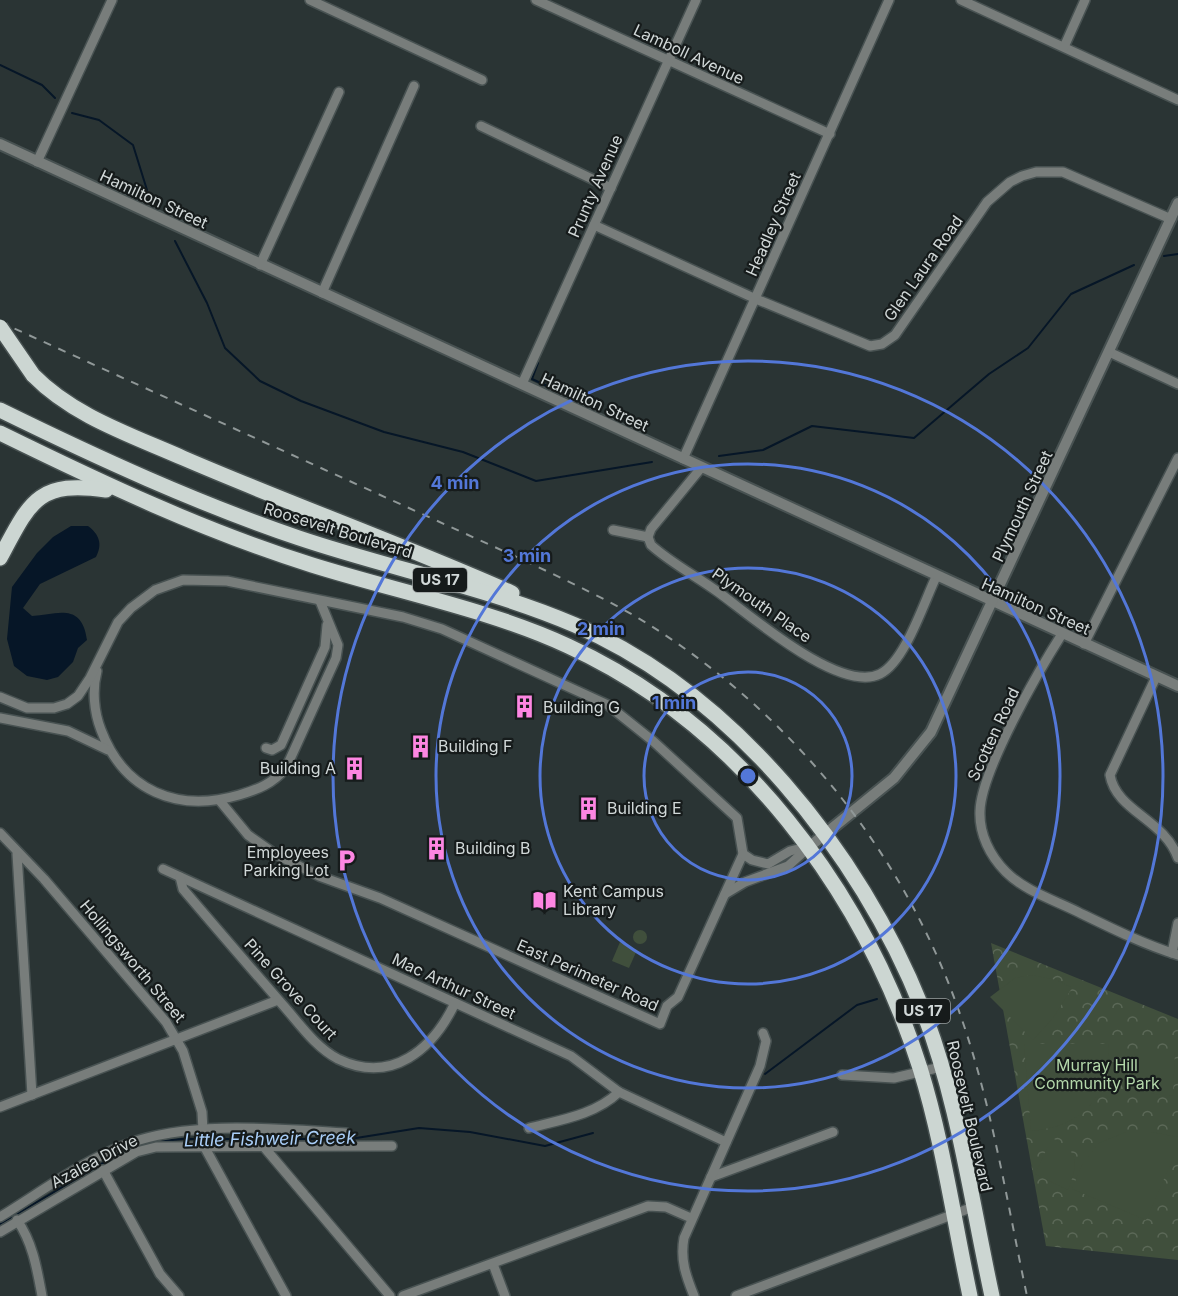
<svg xmlns="http://www.w3.org/2000/svg" width="1178" height="1296" viewBox="0 0 1178 1296" font-family="Inter,sans-serif">
  <defs>
    <pattern id="forest-crowns" width="20" height="18" patternUnits="userSpaceOnUse" patternTransform="scale(1.5)"><rect width="20" height="18" fill="#404f3c"/><path d="M2 6a3 3 0 1 1 6 0M12 15a3 3 0 1 1 6 0" fill="none" stroke="#5b6857"/></pattern>
  </defs>
  <rect width="100%" height="100%" fill="#2a3434"/>
  <g fill="url(#forest-crowns)">
    <circle cx="640" cy="937" r="7"/>
    <polygon points="991,943 1178,1019 1178,1260 1046,1246"/>
  </g>
  <g fill="#404f3c">
    <polygon points="620,942 637,950 629,968 612,961"/>
    <polygon points="1031,975 1057,980 1072,988 1053,1018 1033,1040 990,997 1015,978"/>
    <path d="M 1024,1044 L 1109,1044 C 1108,1097 1085,1126 1031,1131 Z"/>
    <path d="M 1135,1052 L 1175,1052 L 1173,1095 C 1140,1098 1133,1080 1135,1052 Z"/>
    <polygon points="1126,1132 1151,1132 1178,1137 1178,1147 1146,1220 1072,1189 1082,1165 1099,1143"/>
    <path d="M 1052,1138 C 1080,1151 1078,1164 1068,1190 L 1035,1174 Z"/>
  </g>
  <path fill="#061627" d="M 71,526 L 88,526 C 99,534 103,544 96,557 L 40,584 L 23,608 L 32,616 C 57,614 82,602 87,640 L 78,648 L 73,662 L 58,677 L 47,680 L 27,676 L 14,666 L 7,639 L 12,587 L 37,553 L 53,537 Z"/>
  <g fill="none" stroke-linecap="round" stroke-linejoin="round">
    <g stroke="#061627" stroke-width="2">
      <polyline points="0,65 42,85 55,98"/>
      <polyline points="72,113 99,120 133,145 147,190"/>
      <polyline points="175,241 207,303 225,348 260,381 301,401 384,432 463,452 536,481 652,462"/>
      <polyline points="1164,256 1178,254"/>
      <polyline points="538,363 532,379 595,408"/>
      <polyline points="719,456 763,450 812,426 914,438 989,374 1028,348 1071,294 1134,265"/>
      <polyline points="765,1074 857,1005 877,999"/>
      <polyline points="139,1147 153,1142 182,1139 350,1139 419,1128 470,1132 545,1146 593,1133"/>
      <polyline points="0,1224 115,1156 134,1149"/>
    </g>
    <defs>
      <g id="minor">
        <polyline points="310,0 482,80"/>
        <polyline points="536,0 830,134"/>
        <polyline points="961,0 1178,100"/>
        <polyline points="1064,47 1085,0"/>
        <polyline points="481,126 611,188"/>
        <polyline points="37,162 112,0"/>
        <polyline points="594,225 756,299 870,346 882,344 895,335 987,202 1010,182 1022,176 1036,172 1063,172 1171,219"/>
        <polyline points="260,265 339,92"/>
        <polyline points="322,293 414,86"/>
        <polyline points="1109,352 1178,384"/>
        <polyline points="522,384 696,0"/>
        <polyline points="683,459 889,0"/>
        <path d="M 701,468 L 651,529 L 648,537 L 651,545 C 671,563 696,576 718,592 C 750,615 840,694 880,674 C 905,662 924,602 936,577"/>
        <polyline points="613,530 648,537"/>
        <path d="M 1062,634 C 1039,670 981,771 980,811 C 979,834 990,856 1006,872 C 1025,891 1054,900 1078,912 C 1111,928 1143,944 1178,955"/>
        <polyline points="1084,644 1178,458"/>
        <path d="M 97,671 C 92,690 94,712 101,730 C 124,791 177,813 239,795 C 259,789 272,784 286,768 L 336,658 L 338,645 L 320,601"/>
        <path d="M 1156,677 L 1110,775 C 1116,811 1164,819 1178,858"/>
        <polyline points="0,697 27,708 54,708 67,704 78,696 90,678 118,622 131,608 155,590 183,580 227,581 403,617 442,629 608,705 653,741 737,818 743,854 678,997 667,1006 660,1024 380,898 319,876 275,854 248,835 220,801"/>
        <polyline points="0,718 68,731 108,750"/>
        <polyline points="266,748 272,750 281,745 325,647 327,625"/>
        <polyline points="0,833 44,879 166,1022 183,1051 202,1112 203,1131"/>
        <polyline points="17,854 32,1095"/>
        <polyline points="743,854 752,860 768,864 790,851 806,847"/>
        <polyline points="163,869 571,1056 619,1092 726,1142"/>
        <path d="M 180,877 L 183,889 C 216,928 249,966 282,1004 C 299,1023 315,1047 338,1059 C 392,1085 433,1049 455,1003"/>
        <polyline points="725,894 745,882 788,866 809,847"/>
        <polyline points="1172,953 1178,923"/>
        <polyline points="842,1075 894,1078 941,1067"/>
        <polyline points="0,1107 278,1000"/>
        <path d="M 529,1128 C 560,1120 595,1115 619,1092"/>
        <polyline points="204,1146 286,1296"/>
        <polyline points="264,1147 390,1296"/>
        <polyline points="103,1170 160,1274 179,1296"/>
        <polyline points="711,1177 833,1132"/>
        <path d="M 0,1217 C 41,1192 82,1161 127,1144 C 193,1120 277,1129 346,1133"/>
        <path d="M 17,1220 C 33,1243 37,1269 42,1296"/>
        <polyline points="0,1232 136,1152 156,1147 392,1146"/>
        <polyline points="493,1264 505,1296"/>
        <polyline points="403,1296 648,1206 666,1207 691,1218"/>
        <path d="M 694,1296 C 686,1276 680,1260 684,1238 L 760,1066 L 766,1041 L 763,1033"/>
        <polyline points="736,1296 973,1207"/>
      </g>
      <g id="tertiary">
        <polyline points="0,144 1178,686"/>
        <polyline points="809,847 894,778 931,732 1178,203"/>
      </g>
      <g id="trunk">
        <path d="M 33,375 C 73,416 131,435 183,458 C 292,505 404,545 512,593"/>
        <path d="M 0,410 C 98,458 196,503 299,538 C 391,569 486,587 575,625 C 732,693 860,852 922,1008 C 958,1099 971,1200 992,1296"/>
        <path d="M 0,433 C 102,483 204,531 312,565 C 395,591 491,610 568,646 C 740,725 864,891 920,1068 C 943,1142 954,1221 970,1296"/>
        <path d="M 0,558 C 30,502 37,480 106,490"/>
      </g>
    </defs>
    <use href="#minor" stroke="#485252" stroke-width="12"/>
    <use href="#tertiary" stroke="#485252" stroke-width="14"/>
    <use href="#trunk" stroke="#485252" stroke-width="18"/>
    <use href="#minor" stroke="#787d7b" stroke-width="9"/>
    <use href="#tertiary" stroke="#787d7b" stroke-width="10"/>
    <use href="#trunk" stroke="#ccd6d2" stroke-width="15"/>
    <path stroke="#909898" stroke-width="2" stroke-dasharray="8 8" stroke-linecap="butt" d="M 0,322 L 532,564 C 571,583 611,601 648,624 C 793,715 904,853 960,1014 C 992,1105 1007,1202 1027,1296"/>
    <defs>
      <polyline id="trunk-bridge" points="0,327 33,375"/>
    </defs>
    <use href="#trunk-bridge" stroke="#485252" stroke-width="18" stroke-linecap="butt"/>
    <use href="#trunk-bridge" stroke="#ccd6d2" stroke-width="15"/>
  </g>
  <g fill="none" stroke="#5377d8" stroke-width="3">
    <circle cx="748" cy="776" r="104"/>
    <circle cx="748" cy="776" r="208"/>
    <circle cx="748" cy="776" r="312"/>
    <circle cx="748" cy="776" r="415"/>
  </g>
  <defs>
    <symbol id="building-bare" viewBox="-9 -9 18 18"><path d="M-4-6H4V6H1V3H-1V6H-4ZM-2.5-4.3h1.7v1.8h-1.7ZM.8-4.3h1.7v1.8H.8ZM-2.5-1h1.7V.8h-1.7ZM.8-1h1.7V.8H.8Z" fill="#fd86e2" stroke="#161b1b" stroke-width="2.5" paint-order="stroke"/></symbol>
    <symbol id="parking-bare" viewBox="-9 -9 18 18"><path d="M-3.5-5.5H1a3.5 3.5 0 0 1 0 7H-1V5.5H-3.5ZM-1-3.4V-.6H.8a1.4 1.4 0 0 0 0-2.8Z" fill="#fd86e2" stroke="#161b1b" stroke-width="2.5" paint-order="stroke"/></symbol>
    <symbol id="library-bare" viewBox="-9 -9 18 18"><path d="M-6-4Q-3-5.5-.7-3.5V5Q-3 3-6 4ZM6-4Q3-5.5 .7-3.5V5Q3 3 6 4Z" fill="#fd86e2" stroke="#161b1b" stroke-width="2.5" paint-order="stroke"/></symbol>
  </defs>
  <g fill-rule="evenodd">
    <use href="#building-bare" x="508" y="690" width="33" height="33"/>
    <use href="#building-bare" x="404" y="730" width="33" height="33"/>
    <use href="#building-bare" x="338" y="752" width="33" height="33"/>
    <use href="#building-bare" x="572" y="792" width="33" height="33"/>
    <use href="#building-bare" x="420" y="832" width="33" height="33"/>
    <use href="#parking-bare" x="330" y="844" width="33" height="33"/>
    <use href="#library-bare" x="528" y="884" width="33" height="33"/>
  </g>
  <g text-anchor="middle" stroke-width="4.5" stroke-linejoin="round" paint-order="stroke">
    <g fill="#161b1b" stroke="#999f9f" stroke-width="1.5">
      <rect x="413" y="568" width="54" height="24" rx="4.5"/>
      <rect x="896" y="999" width="54" height="24" rx="4.5"/>
    </g>
    <g font-size="15" font-weight="bold" fill="#d1d8d8">
      <text x="440" y="585">US 17</text>
      <text x="923" y="1016">US 17</text>
    </g>
    <g font-size="16" fill="#d1d8d8" stroke="#161b1b">
      <text transform="translate(689 54) rotate(25)" y="6">Lamboll Avenue</text>
      <text transform="translate(595 186) rotate(-66)" y="6">Prunty Avenue</text>
      <text transform="translate(154 199) rotate(25)" y="6">Hamilton Street</text>
      <text transform="translate(773 224) rotate(-66)" y="6">Headley Street</text>
      <text transform="translate(923 268) rotate(-55)" y="6">Glen Laura Road</text>
      <text transform="translate(595 402) rotate(25)" y="6">Hamilton Street</text>
      <text transform="translate(1022 506) rotate(-65)" y="6">Plymouth Street</text>
      <text transform="translate(338 530) rotate(17)" y="6">Roosevelt Boulevard</text>
      <text transform="translate(762 605) rotate(35)" y="6">Plymouth Place</text>
      <text transform="translate(1036 606) rotate(24)" y="6">Hamilton Street</text>
      <text transform="translate(993 734) rotate(-65)" y="6">Scotten Road</text>
      <text transform="translate(133 961) rotate(50)" y="6">Hollingsworth Street</text>
      <text transform="translate(588 975) rotate(24)" y="6">East Perimeter Road</text>
      <text transform="translate(454 986) rotate(25)" y="6">Mac Arthur Street</text>
      <text transform="translate(291 989) rotate(48)" y="6">Pine Grove Court</text>
      <text transform="translate(970 1116) rotate(77)" y="6">Roosevelt Boulevard</text>
      <text transform="translate(94 1161) rotate(-28)" y="6">Azalea Drive</text>
    </g>
    <g font-size="16" fill="#d1d8d8" stroke="#161b1b" text-anchor="start">
      <text x="543" y="713">Building G</text>
      <text x="438" y="752">Building F</text>
      <text x="336" y="774" text-anchor="end">Building A</text>
      <text x="607" y="814">Building E</text>
      <text x="455" y="854">Building B</text>
      <text x="329" y="858" text-anchor="end">Employees<tspan x="329" dy="18">Parking Lot</tspan></text>
      <text x="563" y="897">Kent Campus<tspan x="563" dy="18">Library</tspan></text>
    </g>
    <g font-size="16" fill="#b3d7aa" stroke="#161b1b">
      <text x="1097" y="1071">Murray Hill<tspan x="1097" dy="18">Community Park</tspan></text>
    </g>
    <g font-size="18" font-style="italic" fill="#a9cef8" stroke="#161b1b">
      <text transform="translate(270 1139) rotate(-1)" y="6">Little Fishweir Creek</text>
    </g>
  </g>
  <circle cx="748" cy="776" r="9" fill="#5377d8" stroke="#161b1b" stroke-width="3"/>
  <g font-size="18" text-anchor="middle" font-weight="bold" fill="#5377d8" stroke="#161b1b" stroke-width="4.5" stroke-linejoin="round" paint-order="stroke">
    <text x="455" y="489">4 min</text>
    <text x="527" y="562">3 min</text>
    <text x="601" y="635">2 min</text>
    <text x="674" y="709">1 min</text>
  </g>
</svg>
